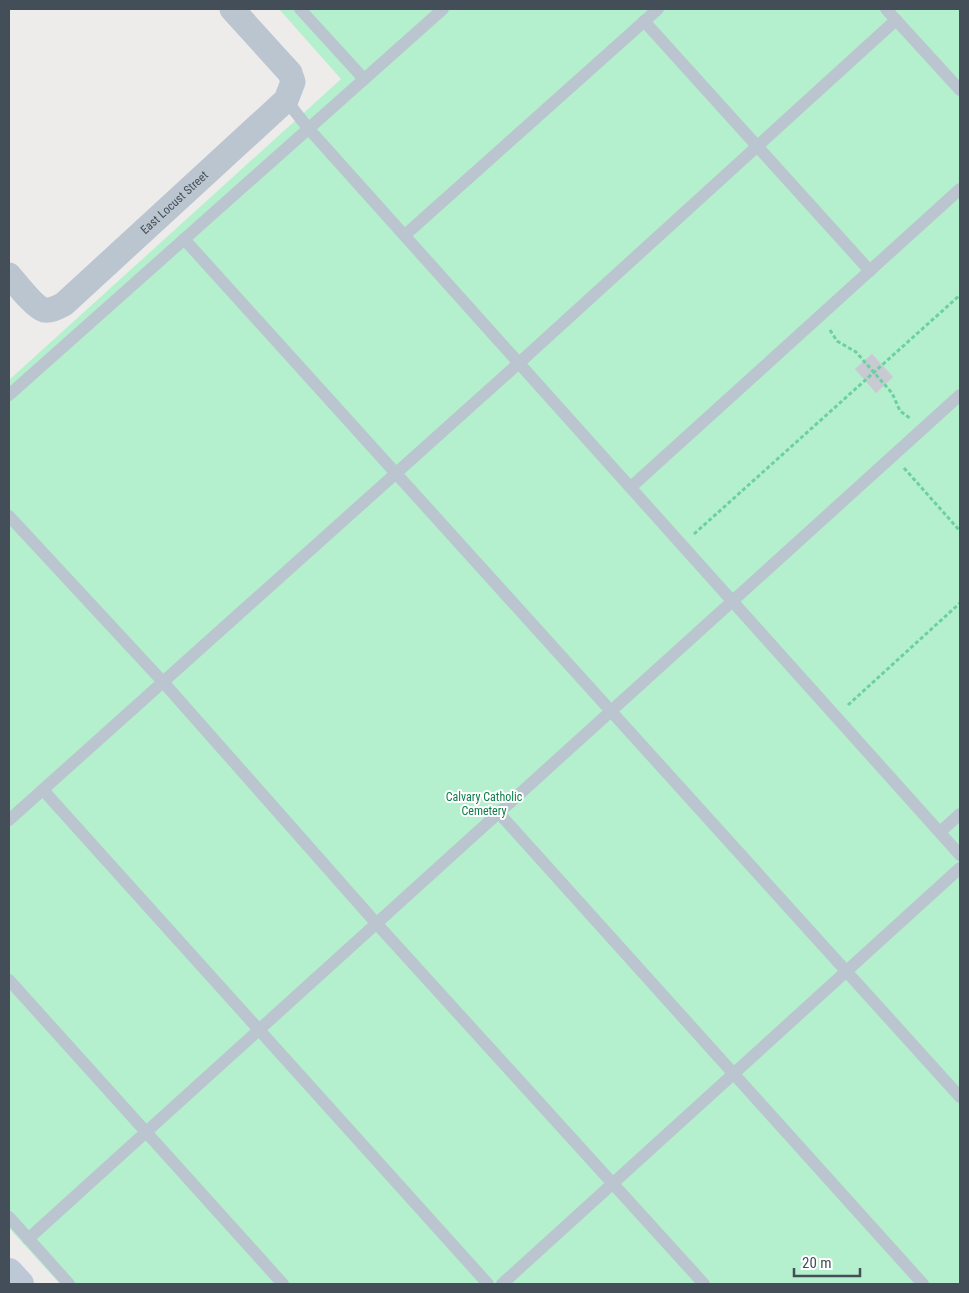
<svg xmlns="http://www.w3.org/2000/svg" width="969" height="1293" viewBox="0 0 969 1293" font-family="'Roboto Condensed',sans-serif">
  <rect width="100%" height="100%" fill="#eeebeb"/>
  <polygon fill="#b5f0ce" points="279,9 960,9 960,1284 60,1284 9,1228 9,380 341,79"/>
  <polygon fill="#c7cad1" stroke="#cfd1d8" points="872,354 893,377 876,393 855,369"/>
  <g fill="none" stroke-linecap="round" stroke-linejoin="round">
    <g stroke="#6cd0a2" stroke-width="3" stroke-dasharray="4 2.5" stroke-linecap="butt">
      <polyline points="830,330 837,341 856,352 892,393 900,411 911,419"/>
      <polyline points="904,468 960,531"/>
      <polyline points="694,534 960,295"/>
      <polyline points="848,705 960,603"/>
    </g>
    <g stroke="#bbc5cf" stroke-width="12">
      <polyline points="300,9 364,79"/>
      <polyline points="886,9 960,90"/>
      <polyline points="644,21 870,271"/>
      <polyline points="286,100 308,128 960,855"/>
      <polyline points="405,235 658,9"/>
      <polyline points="184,239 960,1097"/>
      <polyline points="9,395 443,9"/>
      <polyline points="631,487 960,189"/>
      <polyline points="9,516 164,683 376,923 704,1284"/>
      <polyline points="43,790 488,1284"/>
      <polyline points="498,812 923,1284"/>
      <polyline points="9,820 519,363 896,20"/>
      <polyline points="940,832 960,814"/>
      <polyline points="9,980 283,1284"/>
      <polyline points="9,1217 69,1284"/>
      <polyline points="28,1239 960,395"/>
      <polyline points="502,1284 960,868"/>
    </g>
    <path stroke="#bbc5cf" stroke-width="25" id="s1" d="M 9,275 C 16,283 34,307 44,310 C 51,311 58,307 64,304 L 286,100 L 293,82 L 290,73 L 232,9"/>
    <polyline stroke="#bcc8d6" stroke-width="28" points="9,1272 20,1284"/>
  </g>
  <g text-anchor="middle" stroke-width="4" stroke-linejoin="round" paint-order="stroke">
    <g font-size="12" fill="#434e59" stroke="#fff">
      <text dy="4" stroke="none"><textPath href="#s1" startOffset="221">East Locust Street</textPath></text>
    </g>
    <g font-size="12" fill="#117d4b" stroke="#fff">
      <text x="484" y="801">Calvary Catholic<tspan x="484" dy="14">Cemetery</tspan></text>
    </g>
  </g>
  <rect width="969" height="1293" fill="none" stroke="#434e59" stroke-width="20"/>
  <path d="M794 1268v8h66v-8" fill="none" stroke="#434e59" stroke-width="2.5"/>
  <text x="802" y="1268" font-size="15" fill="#434e59" stroke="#ffffff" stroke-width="4" paint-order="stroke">20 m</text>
</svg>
